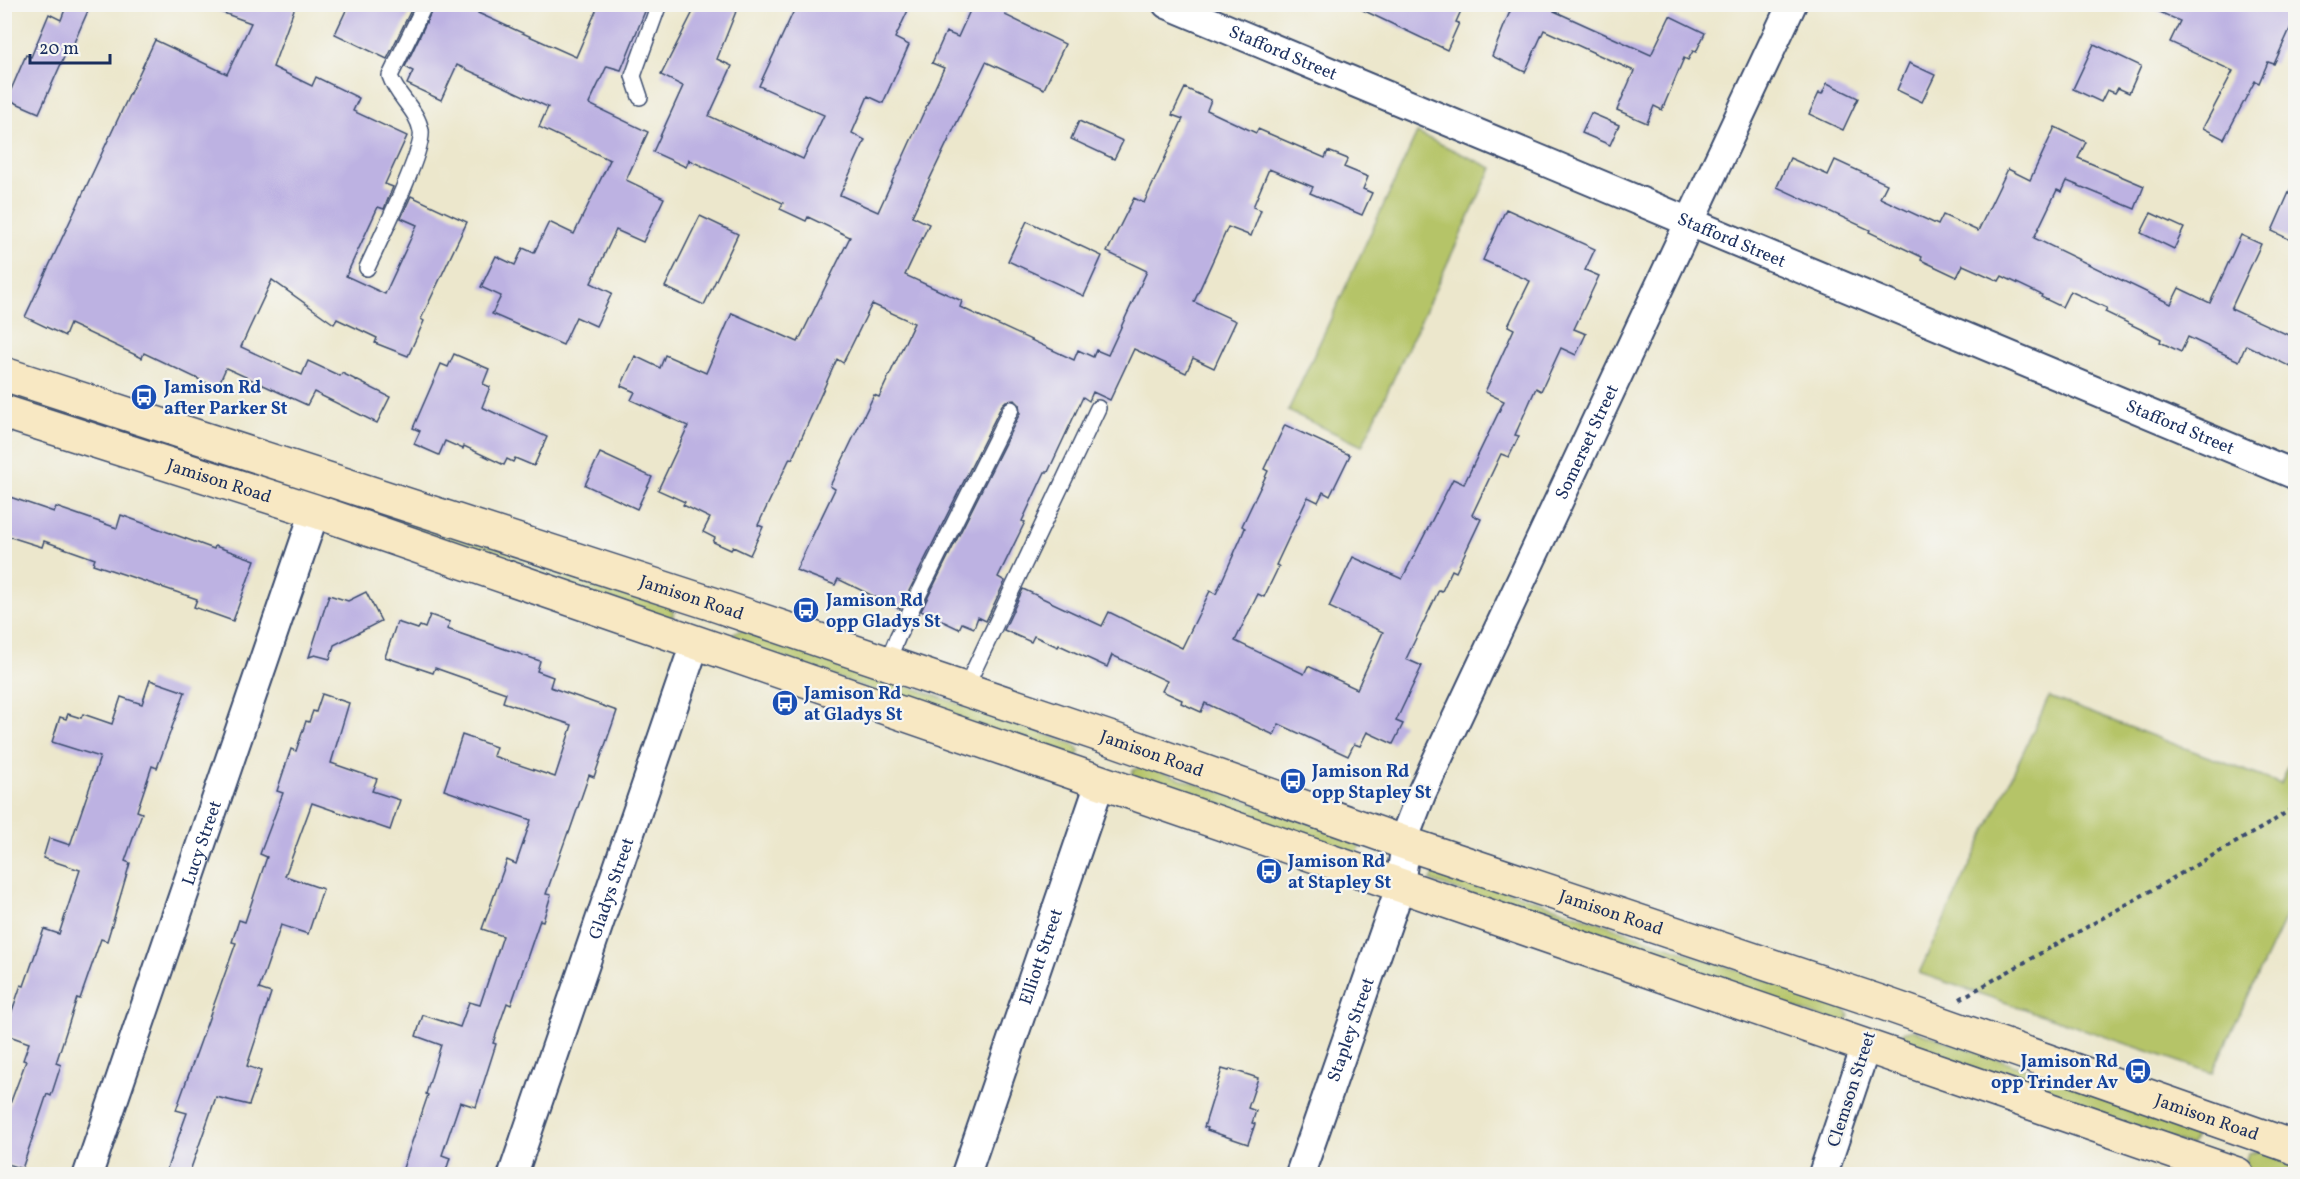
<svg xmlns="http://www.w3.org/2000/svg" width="2300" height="1179" viewBox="0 0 2300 1179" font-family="Vollkorn,serif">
  <rect width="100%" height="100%" fill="#f6f6f2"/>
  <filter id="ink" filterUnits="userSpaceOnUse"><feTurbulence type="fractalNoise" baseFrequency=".0167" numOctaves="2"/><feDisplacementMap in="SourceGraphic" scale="12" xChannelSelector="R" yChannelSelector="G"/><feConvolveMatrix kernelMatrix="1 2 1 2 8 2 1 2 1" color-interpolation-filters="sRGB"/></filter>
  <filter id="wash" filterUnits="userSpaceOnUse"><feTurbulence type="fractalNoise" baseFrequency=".008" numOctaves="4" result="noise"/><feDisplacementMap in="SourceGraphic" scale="24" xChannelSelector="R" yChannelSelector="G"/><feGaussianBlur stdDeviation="1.35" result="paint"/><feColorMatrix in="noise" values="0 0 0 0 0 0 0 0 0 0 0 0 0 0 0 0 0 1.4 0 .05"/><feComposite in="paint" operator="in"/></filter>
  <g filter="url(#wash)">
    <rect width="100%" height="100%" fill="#ece7cc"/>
    <g fill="#b5c467" stroke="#687a62" stroke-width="1.5">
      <polygon points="1417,133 1492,168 1362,446 1288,411"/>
      <polygon points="5,390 285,480 289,487 5,398"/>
      <polygon points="357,502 668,603 674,613 670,621 346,511 349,505"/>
      <polygon points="746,629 1073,744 1080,751 1075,762 731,640 735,632"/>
      <polygon points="2049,697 2281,784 2295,751 2295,896 2212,1073 1919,973"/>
      <polygon points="1144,766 1353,837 1360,847 1355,856 1132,778 1133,770"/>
      <polygon points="1445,869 1844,1007 1849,1016 1845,1026 1431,881 1435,871"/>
      <polygon points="1914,1030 2189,1125 2196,1136 2191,1146 1897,1042 1902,1033"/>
      <polygon points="2260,1150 2295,1162 2295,1174 2258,1174 2249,1172 2245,1161 2249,1153"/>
    </g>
    <g id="blocks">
      <g fill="#bdb2e2">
        <polygon points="67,4 91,4 72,47 69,46 39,113 7,99 26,55 31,57 49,14 61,20"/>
        <polygon points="207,4 296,4 273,67 312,86 316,77 359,98 353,111 407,136 385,184 393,187 390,194 384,209 378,207 346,276 385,294 417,225 401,218 411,196 467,222 421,319 424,321 408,356 375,343 377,338 337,319 334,324 272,280 249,329 241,347 302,375 308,361 340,376 342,373 390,397 377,423 314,392 307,405 226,368 217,388 144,353 142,358 70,324 65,336 25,317 155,40 227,74 251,23 207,7"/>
        <polygon points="349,4 414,4 387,59 335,34"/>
        <polygon points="435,4 482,4 478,13 576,57 599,4 648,4 621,70 607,66 589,104 648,132 626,180 664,198 643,242 616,230 591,283 612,293 596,326 576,317 563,345 492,314 501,296 481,287 496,256 515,265 523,248 534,253 549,222 574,234 610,160 539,127 548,107 457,65 441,100 407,84 413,71 405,67"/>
        <polygon points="697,4 739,4 717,59 732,66 709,116 803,159 824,115 759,86 797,4 911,4 895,38 909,45 883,103 868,96 852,133 865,140 840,195 878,212 944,68 932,63 946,32 958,37 973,4 1010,4 1005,15 1065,44 1044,89 986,62 912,216 929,224 905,275 962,301 960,307 1074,360 1078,350 1093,357 1096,350 1108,355 1147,271 1107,252 1134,198 1144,203 1183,119 1172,115 1185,88 1211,100 1207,110 1256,133 1258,129 1325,158 1328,151 1348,159 1344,167 1368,177 1363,189 1372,193 1362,215 1310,193 1313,187 1269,169 1253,207 1261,210 1251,236 1228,227 1194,302 1236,321 1214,368 1193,358 1186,373 1134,349 1110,400 1093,392 1089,401 1083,397 1048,472 1045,472 1022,521 1025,522 998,577 1005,581 986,621 978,617 974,628 962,623 959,629 921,611 1020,413 1019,404 1015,400 1006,401 1002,405 900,609 838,579 835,585 796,570 835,489 830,486 844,457 874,395 879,397 914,323 872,304 843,363 837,359 792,459 790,458 758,525 763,527 750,555 733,547 731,550 713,542 715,538 703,532 710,518 683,505 685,502 658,490 688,426 631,400 635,392 621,386 635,356 660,368 665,355 706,373 732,313 798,342 850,237 808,217 806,221 780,209 783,203 689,160 686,167 653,152 683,86 661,75"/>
        <polygon points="1350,4 1464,4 1456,22 1459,23 1447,50"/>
        <polygon points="1513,4 1557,4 1554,11 1651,55 1670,16 1705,33 1696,52 1693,51 1688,60 1684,58 1662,110 1654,106 1647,123 1617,110 1634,71 1544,30 1525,72 1492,56"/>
        <polygon points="2142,4 2295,4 2295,18 2274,64 2268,62 2259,83 2255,81 2224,139 2203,128 2233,71 2170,42 2180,21"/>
        <polygon points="2094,44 2141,66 2129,93 2118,88 2115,93 2107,90 2101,102 2073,89"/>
        <polygon points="1909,63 1935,75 1922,102 1897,90"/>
        <polygon points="1827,83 1858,98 1843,130 1809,114 1819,93 1822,94"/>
        <polygon points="1591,113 1619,125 1610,145 1582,133"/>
        <polygon points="1079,121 1123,141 1114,159 1071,139"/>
        <polygon points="2055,127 2086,142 2078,158 2144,186 2135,209 2067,181 2062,192 2057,190 2034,238 2171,304 2179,288 2210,303 2241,235 2261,244 2231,309 2295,338 2295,369 2246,345 2239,361 2188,337 2181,352 2160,342 2161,339 2105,312 2107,308 2070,291 2062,307 2041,297 2042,295 2002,276 1999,281 1963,265 1957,277 1921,260 1922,257 1869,232 1870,230 1777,187 1790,158 1828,175 1835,160 1887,184 1880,198 1938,225 1943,215 1978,231 2008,169 2030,180"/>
        <polygon points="2295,179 2295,242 2272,231"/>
        <polygon points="1506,209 1595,249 1585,270 1599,276 1574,329 1586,334 1576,355 1561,348 1541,391 1536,388 1515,435 1519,436 1509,457 1501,454 1472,515 1481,519 1456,572 1452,570 1442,591 1439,590 1406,659 1422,666 1396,721 1403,724 1393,744 1367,732 1360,746 1354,744 1348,756 1279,724 1274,735 1205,703 1201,712 1181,703 1182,700 1162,691 1167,681 1112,655 1107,667 1059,645 1058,647 1034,636 1031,642 1004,630 1023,589 1102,626 1109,612 1182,648 1210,591 1216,594 1241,538 1245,528 1242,526 1268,471 1264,469 1285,425 1350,455 1330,496 1323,492 1318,502 1308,497 1276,565 1279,566 1264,597 1258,594 1235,641 1304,674 1308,666 1357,689 1383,632 1329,607 1353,557 1402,579 1453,479 1464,484 1504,401 1485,392 1514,329 1508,326 1530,281 1483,260"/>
        <polygon points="2151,213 2184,228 2174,249 2141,233"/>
        <polygon points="700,216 738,234 704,305 665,287"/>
        <polygon points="1027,221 1102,256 1084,296 1008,261"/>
        <polygon points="454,354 489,369 483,384 490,387 482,407 547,437 534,466 515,458 513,462 507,459 504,465 464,446 463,449 445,441 439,455 414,444 420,431 413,428 441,364 448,367"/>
        <polygon points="600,453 652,477 637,509 585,485"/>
        <polygon points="4,495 54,512 56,507 117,528 121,515 214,549 215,546 255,560 233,621 194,607 197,599 93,564 95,559 44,541 42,547 4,535"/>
        <polygon points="366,592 381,621 334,645 330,659 315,655 309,657 329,595 348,601"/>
        <polygon points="430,615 450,622 447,629 540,661 537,671 553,677 550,687 617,711 594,777 589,775 569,833 568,832 546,894 551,895 543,921 540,920 511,1005 507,1003 493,1043 496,1044 476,1107 460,1102 442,1155 450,1158 445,1174 401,1174 428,1095 426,1094 441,1045 416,1036 423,1015 460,1027 469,1002 480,1005 503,936 482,929 507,860 516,864 531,820 444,790 462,735 496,747 493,756 555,777 572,725 503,702 506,693 435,668 433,673 385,657 397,622 418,629 420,626 425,628"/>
        <polygon points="150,680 185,692 157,768 152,766 137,811 142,813 125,861 130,863 114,918 107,941 101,939 80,999 77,998 56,1063 61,1065 51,1096 47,1094 22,1169 4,1163 4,1120 26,1061 23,1060 29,1043 4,1034 21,985 24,986 44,929 59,934 80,870 43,858 49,838 70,845 100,757 52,742 60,717 66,719 68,714 81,718 83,714 112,724 121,697 142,704"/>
        <polygon points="322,694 349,703 331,763 377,779 372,791 400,800 390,830 312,803 285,876 323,889 308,934 281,925 259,989 271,993 247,1066 261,1071 249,1105 216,1097 189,1174 165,1174 187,1113 176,1110 236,943 232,942 239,920 245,922 267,857 260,854 283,793 277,791 291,749 296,751 306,721 309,722 313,711 316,712"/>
        <polygon points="1222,1069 1229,1071 1230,1069 1258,1078 1248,1108 1256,1111 1252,1123 1255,1124 1248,1144 1207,1130 1208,1128 1204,1127"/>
      </g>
    </g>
  </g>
  <g filter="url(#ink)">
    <use href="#blocks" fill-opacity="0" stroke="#3a4b6e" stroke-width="1.5"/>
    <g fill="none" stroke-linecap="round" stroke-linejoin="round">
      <defs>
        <g id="lane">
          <polyline points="640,97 633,76 659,4"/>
          <path d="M 367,268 C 377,246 425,149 421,131 C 417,109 397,97 390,76 L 425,4"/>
          <polyline points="887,663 898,636 1011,409"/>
          <polyline points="965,689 1098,408"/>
        </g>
        <g id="street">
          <path id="s1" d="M 1167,4 L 2296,475"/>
          <path id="s2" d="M 88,1174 L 315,511"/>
          <path id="s3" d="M 513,1174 L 695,643"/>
          <path id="s4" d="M 966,1174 L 1100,783"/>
          <path id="s5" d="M 1300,1174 L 1396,899 L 1400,885 L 1408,828 L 1422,792 L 1792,4"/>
          <polyline points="1823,1174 1866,1046"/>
        </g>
        <g id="secondary">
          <path id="s6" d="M 4,374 L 710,603 L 1115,740 L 1405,843 L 1880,1002 L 2296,1148"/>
          <path id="s7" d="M 4,412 L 315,511 L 2237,1174"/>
        </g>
      </defs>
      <use href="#lane" stroke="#3a4b6e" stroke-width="18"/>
      <use href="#street" stroke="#3a4b6e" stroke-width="32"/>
      <use href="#secondary" stroke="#3a4b6e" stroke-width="36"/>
      <polyline stroke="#3a4b6e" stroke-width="4" stroke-dasharray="4.5 4.5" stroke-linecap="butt" points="1960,999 2270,823 2296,806"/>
      <use href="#lane" stroke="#fff" stroke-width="15"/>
      <use href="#street" stroke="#fff" stroke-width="28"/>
      <use href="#secondary" stroke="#f8e8c3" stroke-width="33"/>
    </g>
  </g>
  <defs>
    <symbol id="bus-disc" viewBox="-11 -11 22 22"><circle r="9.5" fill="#1a4fb4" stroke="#f6f6f2"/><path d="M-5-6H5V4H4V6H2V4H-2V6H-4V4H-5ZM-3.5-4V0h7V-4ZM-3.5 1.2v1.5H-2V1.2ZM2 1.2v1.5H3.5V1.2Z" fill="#fff"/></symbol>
  </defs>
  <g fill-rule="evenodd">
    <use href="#bus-disc" x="129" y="382" width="30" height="30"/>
    <use href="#bus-disc" x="791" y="595" width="30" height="30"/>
    <use href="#bus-disc" x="770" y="688" width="30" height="30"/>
    <use href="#bus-disc" x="1278" y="766" width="30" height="30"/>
    <use href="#bus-disc" x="1254" y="856" width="30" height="30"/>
    <use href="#bus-disc" x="2123" y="1056" width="30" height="30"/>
  </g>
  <g text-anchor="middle" stroke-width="4.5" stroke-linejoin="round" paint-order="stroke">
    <g font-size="18" fill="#1b2f5e" stroke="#f6f6f2">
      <text dy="6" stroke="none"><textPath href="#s1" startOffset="126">Stafford Street</textPath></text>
      <text dy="6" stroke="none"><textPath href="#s1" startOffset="612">Stafford Street</textPath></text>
      <text dy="6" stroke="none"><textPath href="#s1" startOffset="1098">Stafford Street</textPath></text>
      <text dy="6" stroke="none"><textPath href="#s5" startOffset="789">Somerset Street</textPath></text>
      <text dy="6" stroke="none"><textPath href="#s7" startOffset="226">Jamison Road</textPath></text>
      <text dy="6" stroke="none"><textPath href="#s6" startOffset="723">Jamison Road</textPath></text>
      <text dy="6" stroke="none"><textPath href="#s6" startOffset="1209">Jamison Road</textPath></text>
      <text dy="6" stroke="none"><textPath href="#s2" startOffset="350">Lucy Street</textPath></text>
      <text dy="6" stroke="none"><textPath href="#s3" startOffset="302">Gladys Street</textPath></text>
      <text dy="6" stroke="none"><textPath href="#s6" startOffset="1695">Jamison Road</textPath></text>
      <text dy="6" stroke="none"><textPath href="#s4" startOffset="230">Elliott Street</textPath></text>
      <text dy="6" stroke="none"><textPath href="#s5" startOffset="153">Stapley Street</textPath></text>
      <text transform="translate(1851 1089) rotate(-72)" y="6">Clemson Street</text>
      <text dy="6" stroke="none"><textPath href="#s6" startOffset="2325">Jamison Road</textPath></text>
    </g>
    <g font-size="18" font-weight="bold" fill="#164399" stroke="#f6f6f2" text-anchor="start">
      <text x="164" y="393">Jamison Rd<tspan x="164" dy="21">after Parker St</tspan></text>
      <text x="826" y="606">Jamison Rd<tspan x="826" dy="21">opp Gladys St</tspan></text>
      <text x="804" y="699">Jamison Rd<tspan x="804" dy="21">at Gladys St</tspan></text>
      <text x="1312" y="777">Jamison Rd<tspan x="1312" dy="21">opp Stapley St</tspan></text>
      <text x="1288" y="867">Jamison Rd<tspan x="1288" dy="21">at Stapley St</tspan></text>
      <text x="2118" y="1067" text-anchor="end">Jamison Rd<tspan x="2118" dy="21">opp Trinder Av</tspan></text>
    </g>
  </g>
  <rect width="2300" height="1179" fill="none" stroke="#f6f6f2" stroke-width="24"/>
  <path d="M30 54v9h80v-9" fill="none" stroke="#1b2f5e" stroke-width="3"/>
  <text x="39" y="54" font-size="18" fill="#1b2f5e" stroke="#f6f6f2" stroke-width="4.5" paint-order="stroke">20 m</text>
</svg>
